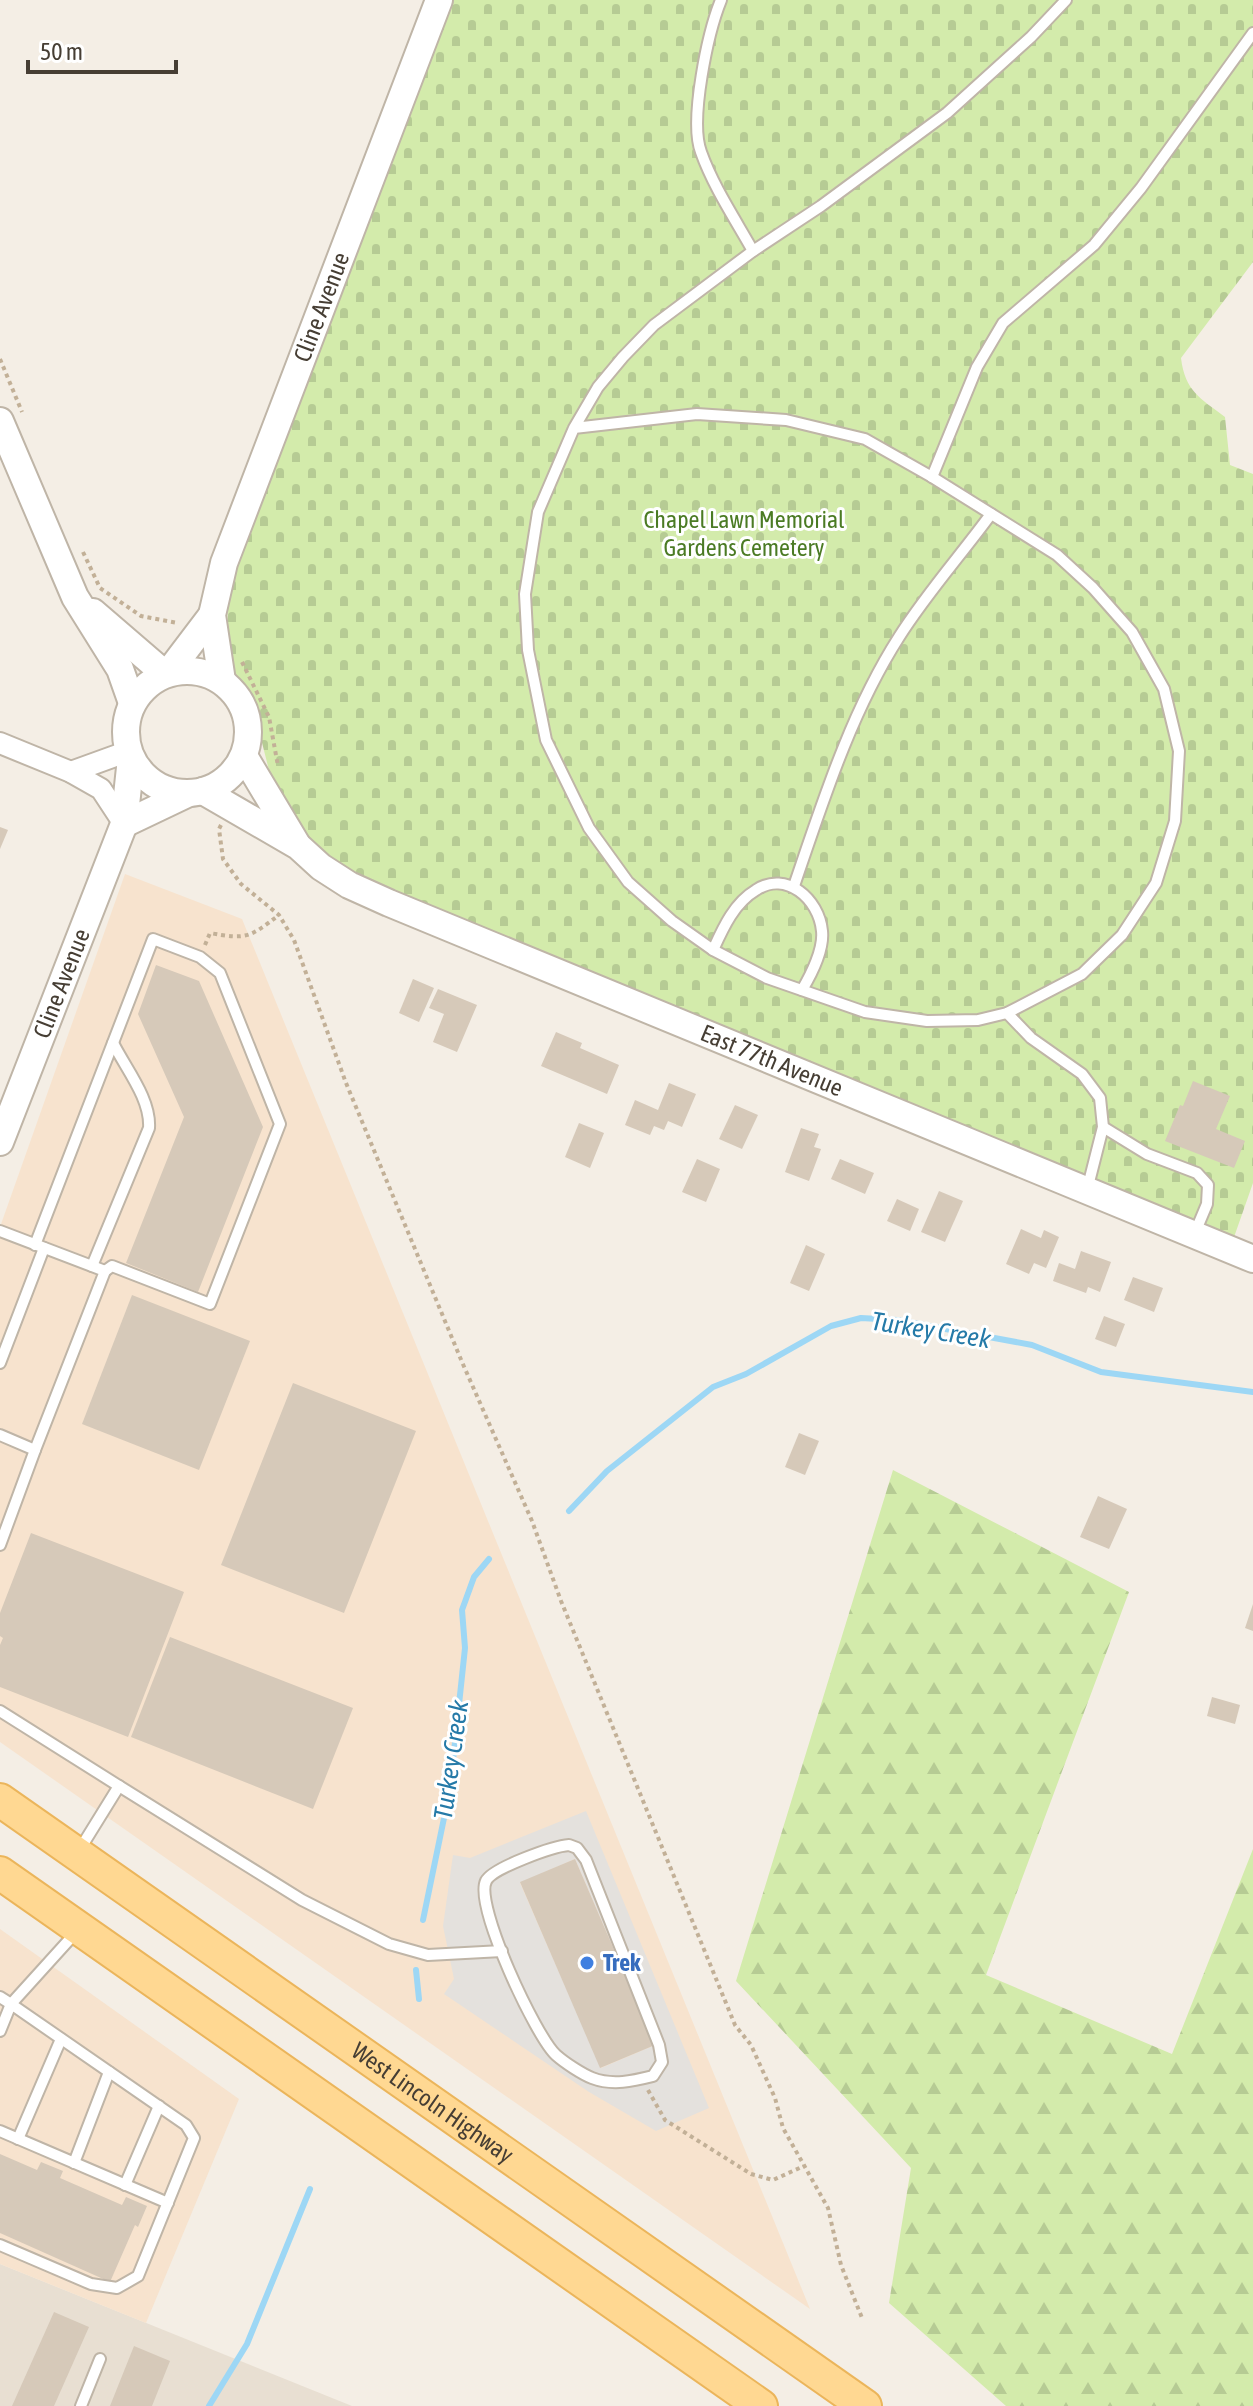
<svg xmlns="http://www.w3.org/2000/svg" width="1253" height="2406" viewBox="0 0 1253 2406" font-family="'Asap Condensed',sans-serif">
  <defs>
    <pattern id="forest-firs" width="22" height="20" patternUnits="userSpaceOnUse" patternTransform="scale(2)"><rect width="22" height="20" fill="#d3ebab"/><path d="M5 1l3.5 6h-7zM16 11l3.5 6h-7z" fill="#b6cb94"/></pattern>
    <pattern id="cemetery-stones" width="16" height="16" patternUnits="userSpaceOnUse" patternTransform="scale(2)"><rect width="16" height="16" fill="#d3ebab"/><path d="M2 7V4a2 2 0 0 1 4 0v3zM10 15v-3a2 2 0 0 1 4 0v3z" fill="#b6cb94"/></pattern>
  </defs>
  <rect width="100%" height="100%" fill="#f4eee5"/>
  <polygon fill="#e8dfd2" points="0,2264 352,2406 0,2406"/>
  <g fill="#f7e3ce">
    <polygon points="125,874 242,919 810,2309 0,1742 0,1227"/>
    <polygon points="0,1929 239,2099 146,2323 0,2264"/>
  </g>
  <polygon fill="url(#forest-firs)" points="893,1470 1129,1592 986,1975 1172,2054 1253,1849 1253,2406 1006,2406 889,2303 911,2168 736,1981"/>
  <path fill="url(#cemetery-stones)" d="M 452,0 L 1253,0 L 1253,262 L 1181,358 C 1185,391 1200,398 1225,417 L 1230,465 L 1253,474 L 1253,1183 L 1233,1240 L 350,874 L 300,829 L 273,786 L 256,719 L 235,679 L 227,637 L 228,594 L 240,546 Z"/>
  <path fill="#e4e1dd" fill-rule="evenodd" d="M 586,1811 L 709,2108 L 656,2131 L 589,2092 L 444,1994 L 454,1979 L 443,1926 L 453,1855 L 470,1858 ZM 575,1859 L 655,2045 L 601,2068 L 520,1883 Z"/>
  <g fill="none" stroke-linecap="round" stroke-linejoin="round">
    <g stroke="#9dd7f5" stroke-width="6">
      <polyline points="569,1511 607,1471 713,1387 746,1374 831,1326 861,1318 897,1320 1032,1345 1101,1372 1253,1392"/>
      <polyline points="423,1920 450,1789 465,1648 462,1610 474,1577 489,1559"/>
      <polyline points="416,1970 419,1999"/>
      <polyline points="209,2406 247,2344 310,2189"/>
    </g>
  </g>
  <g fill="#d6c9b9">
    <polygon points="0,827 8,830 0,849"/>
    <polygon points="156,965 199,981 263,1127 198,1292 126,1263 184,1117 138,1014"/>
    <polygon points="413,979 434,988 419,1022 399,1013"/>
    <polygon points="438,989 477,1005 457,1052 433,1042 444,1014 429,1008"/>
    <polygon points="556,1032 582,1043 580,1048 619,1065 607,1094 541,1066"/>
    <polygon points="1193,1081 1230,1096 1216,1129 1245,1141 1234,1168 1165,1141 1180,1105 1183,1106"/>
    <polygon points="669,1083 696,1094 682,1127 668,1121 664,1130 654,1126 650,1135 625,1125 635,1100 658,1110"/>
    <polygon points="735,1105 758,1115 742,1149 719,1139"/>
    <polygon points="579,1123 604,1133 590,1168 565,1157"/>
    <polygon points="801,1128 819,1134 814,1147 821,1149 809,1181 785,1172"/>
    <polygon points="697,1159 720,1169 706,1202 682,1192"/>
    <polygon points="840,1159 874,1173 865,1194 831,1179"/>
    <polygon points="939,1191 963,1201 945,1242 921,1232"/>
    <polygon points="897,1199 919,1209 910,1231 887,1221"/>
    <polygon points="1021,1229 1041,1238 1044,1230 1059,1237 1046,1268 1034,1263 1029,1274 1006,1264"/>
    <polygon points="806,1245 825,1254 809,1291 790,1283"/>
    <polygon points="1081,1251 1111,1262 1100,1292 1088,1287 1086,1293 1053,1281 1059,1263 1075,1269"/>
    <polygon points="1133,1277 1163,1288 1154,1312 1124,1300"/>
    <polygon points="132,1295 250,1341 199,1470 82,1424"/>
    <polygon points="1104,1316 1125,1324 1116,1347 1095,1339"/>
    <polygon points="293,1383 416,1431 344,1613 221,1565"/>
    <polygon points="799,1433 819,1441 805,1475 785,1467"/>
    <polygon points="1098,1496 1127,1509 1109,1549 1080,1537"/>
    <polygon points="31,1533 184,1592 128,1737 0,1687 0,1645 3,1638 0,1636 0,1613"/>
    <polygon points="1253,1604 1253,1631 1245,1628"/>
    <polygon points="170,1637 353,1708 313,1809 131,1737"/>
    <polygon points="1212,1697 1240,1705 1235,1724 1207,1716"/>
    <polygon points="575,1859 655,2045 600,2068 520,1882"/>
    <polygon points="0,2154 37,2170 41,2162 63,2171 60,2178 122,2205 126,2197 147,2206 138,2227 135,2225 110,2282 0,2233"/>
    <polygon points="54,2312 89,2327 54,2406 12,2406"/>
    <polygon points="134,2346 170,2361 152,2406 110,2406"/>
  </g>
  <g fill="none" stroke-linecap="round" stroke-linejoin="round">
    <defs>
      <g id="service">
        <path d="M 721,0 C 708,32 689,120 701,152 C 713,186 735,219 753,251"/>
        <polyline points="574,428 697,414 786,420 865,439 932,477 1057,555 1093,588 1132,632 1164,689 1179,751 1175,821 1156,883 1122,935 1082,974 1007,1013 978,1020 927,1021 865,1012 767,978 713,950 672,921 628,882 589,828 546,740 528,650 525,594 538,512 574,428 598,387 623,357 654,325 753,251 821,206 947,113 1031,37 1066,0"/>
        <polyline points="932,477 977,367 1003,323 1094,245 1141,188 1253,33"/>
        <path d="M 794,886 C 823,801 851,712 899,637 C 926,594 961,555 991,514"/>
        <path d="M 713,950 C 723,928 734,903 756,890 C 786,870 819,899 822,931 C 824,949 811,975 802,990"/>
        <polyline points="1007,1013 1031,1038 1082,1074 1100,1098 1103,1127 1087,1190"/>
        <polyline points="1103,1127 1147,1154 1197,1173 1208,1185 1207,1204 1194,1235"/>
        <polyline points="0,1231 105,1271 35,1450 0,1435"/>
        <polyline points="35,1245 153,939 200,957 220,973 280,1124 210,1304 112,1266 105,1271"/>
        <path d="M 92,1266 L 149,1128 C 151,1099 126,1069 113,1043"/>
        <polyline points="0,1363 44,1248"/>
        <polyline points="0,1545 35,1450"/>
        <polyline points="0,1711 119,1786 80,1849"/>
        <polyline points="119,1786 302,1900 389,1944 428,1955 502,1951"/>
        <path d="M 569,1845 L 577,1848 L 586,1860 L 659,2045 L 662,2062 L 653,2076 C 633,2081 613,2086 592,2078 C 582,2074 565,2063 556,2055 C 536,2037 474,1905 486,1881 C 492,1868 554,1846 569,1845 Z"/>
        <polyline points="0,1997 11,2004 78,1930"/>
        <polyline points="0,2031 11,2004 186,2125 194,2138 138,2276 117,2288 91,2284 0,2245"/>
        <polyline points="0,2131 168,2203"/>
        <polyline points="18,2139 61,2039"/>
        <polyline points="74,2163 109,2072"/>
        <polyline points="125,2185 159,2106"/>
        <polyline points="81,2406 100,2359"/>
      </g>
      <g id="minor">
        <polyline points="0,743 71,772 101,789 124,824"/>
        <polyline points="71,772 129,751"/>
      </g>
      <g id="tertiary">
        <polyline points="0,421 75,597 120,669 132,703"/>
        <polyline points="93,612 165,674"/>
        <circle cx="187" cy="732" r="61"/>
        <polyline points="168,673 212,615"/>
        <path id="s1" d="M 222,681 L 212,615 L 224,563 L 439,0"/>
        <polyline points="244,756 296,843"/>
        <path id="s2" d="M 203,791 L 298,846 L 321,867 L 349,885 L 389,903 L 1253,1259"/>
        <polyline points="124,824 189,793"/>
        <path id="s3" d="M 0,1142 L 124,824 L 131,758"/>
      </g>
      <g id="primary">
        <path id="s4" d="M 0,1800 L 865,2406"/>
        <polyline points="0,1873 761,2406"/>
      </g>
    </defs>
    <use href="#service" stroke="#bfb5a7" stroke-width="14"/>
    <use href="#minor" stroke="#bfb5a7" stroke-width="24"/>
    <use href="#tertiary" stroke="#bfb5a7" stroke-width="30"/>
    <use href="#primary" stroke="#ebb55b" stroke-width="36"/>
    <g stroke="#c2b097" stroke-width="4" stroke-dasharray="4 4" stroke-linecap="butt">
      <polyline points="0,359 22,412"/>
      <polyline points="83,552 100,588 141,616 178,623"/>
      <polyline points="242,662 269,717 278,766"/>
      <polyline points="221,825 219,829 223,859 241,884 279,915 294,940 346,1083 462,1362 532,1521 561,1601 735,2025 751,2045 775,2098 783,2128 828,2208 841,2265 862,2318"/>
      <path d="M 205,945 L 210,933 C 247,940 250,937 279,915"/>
      <polyline points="648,2090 665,2120 751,2174 773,2180 804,2166"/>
    </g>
    <use href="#service" stroke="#fff" stroke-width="10"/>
    <use href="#minor" stroke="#fff" stroke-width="20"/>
    <use href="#tertiary" stroke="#fff" stroke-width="26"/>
    <use href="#primary" stroke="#ffd892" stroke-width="32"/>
  </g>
  <circle fill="#3f7fe0" stroke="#fff" stroke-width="3" cx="587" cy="1963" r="8"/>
  <g text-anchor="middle" stroke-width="6" stroke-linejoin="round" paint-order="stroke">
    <g font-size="24" fill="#463e34" stroke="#fff">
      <text dy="8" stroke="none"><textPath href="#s1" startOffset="394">Cline Avenue</textPath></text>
      <text dy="8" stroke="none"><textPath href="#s3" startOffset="170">Cline Avenue</textPath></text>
      <text dy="8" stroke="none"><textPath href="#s2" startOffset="632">East 77th Avenue</textPath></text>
      <text dy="8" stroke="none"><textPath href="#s4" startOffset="528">West Lincoln Highway</textPath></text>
    </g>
    <g font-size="24" fill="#4b7b24" stroke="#fff">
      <text x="744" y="528">Chapel Lawn Memorial<tspan x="744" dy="28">Gardens Cemetery</tspan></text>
    </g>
    <g font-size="24" font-weight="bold" fill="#366cbe" stroke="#fff" text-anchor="start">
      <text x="603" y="1971">Trek</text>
    </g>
    <g font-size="26" font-style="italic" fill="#257aa8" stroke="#fff">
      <text transform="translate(931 1330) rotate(9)" y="9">Turkey Creek</text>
      <text transform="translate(451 1760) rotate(-82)" y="9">Turkey Creek</text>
    </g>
  </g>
  <path d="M28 60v12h148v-12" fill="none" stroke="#463e34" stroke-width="4"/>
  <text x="40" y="60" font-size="24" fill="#463e34" stroke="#ffffff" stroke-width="6" paint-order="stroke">50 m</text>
</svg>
